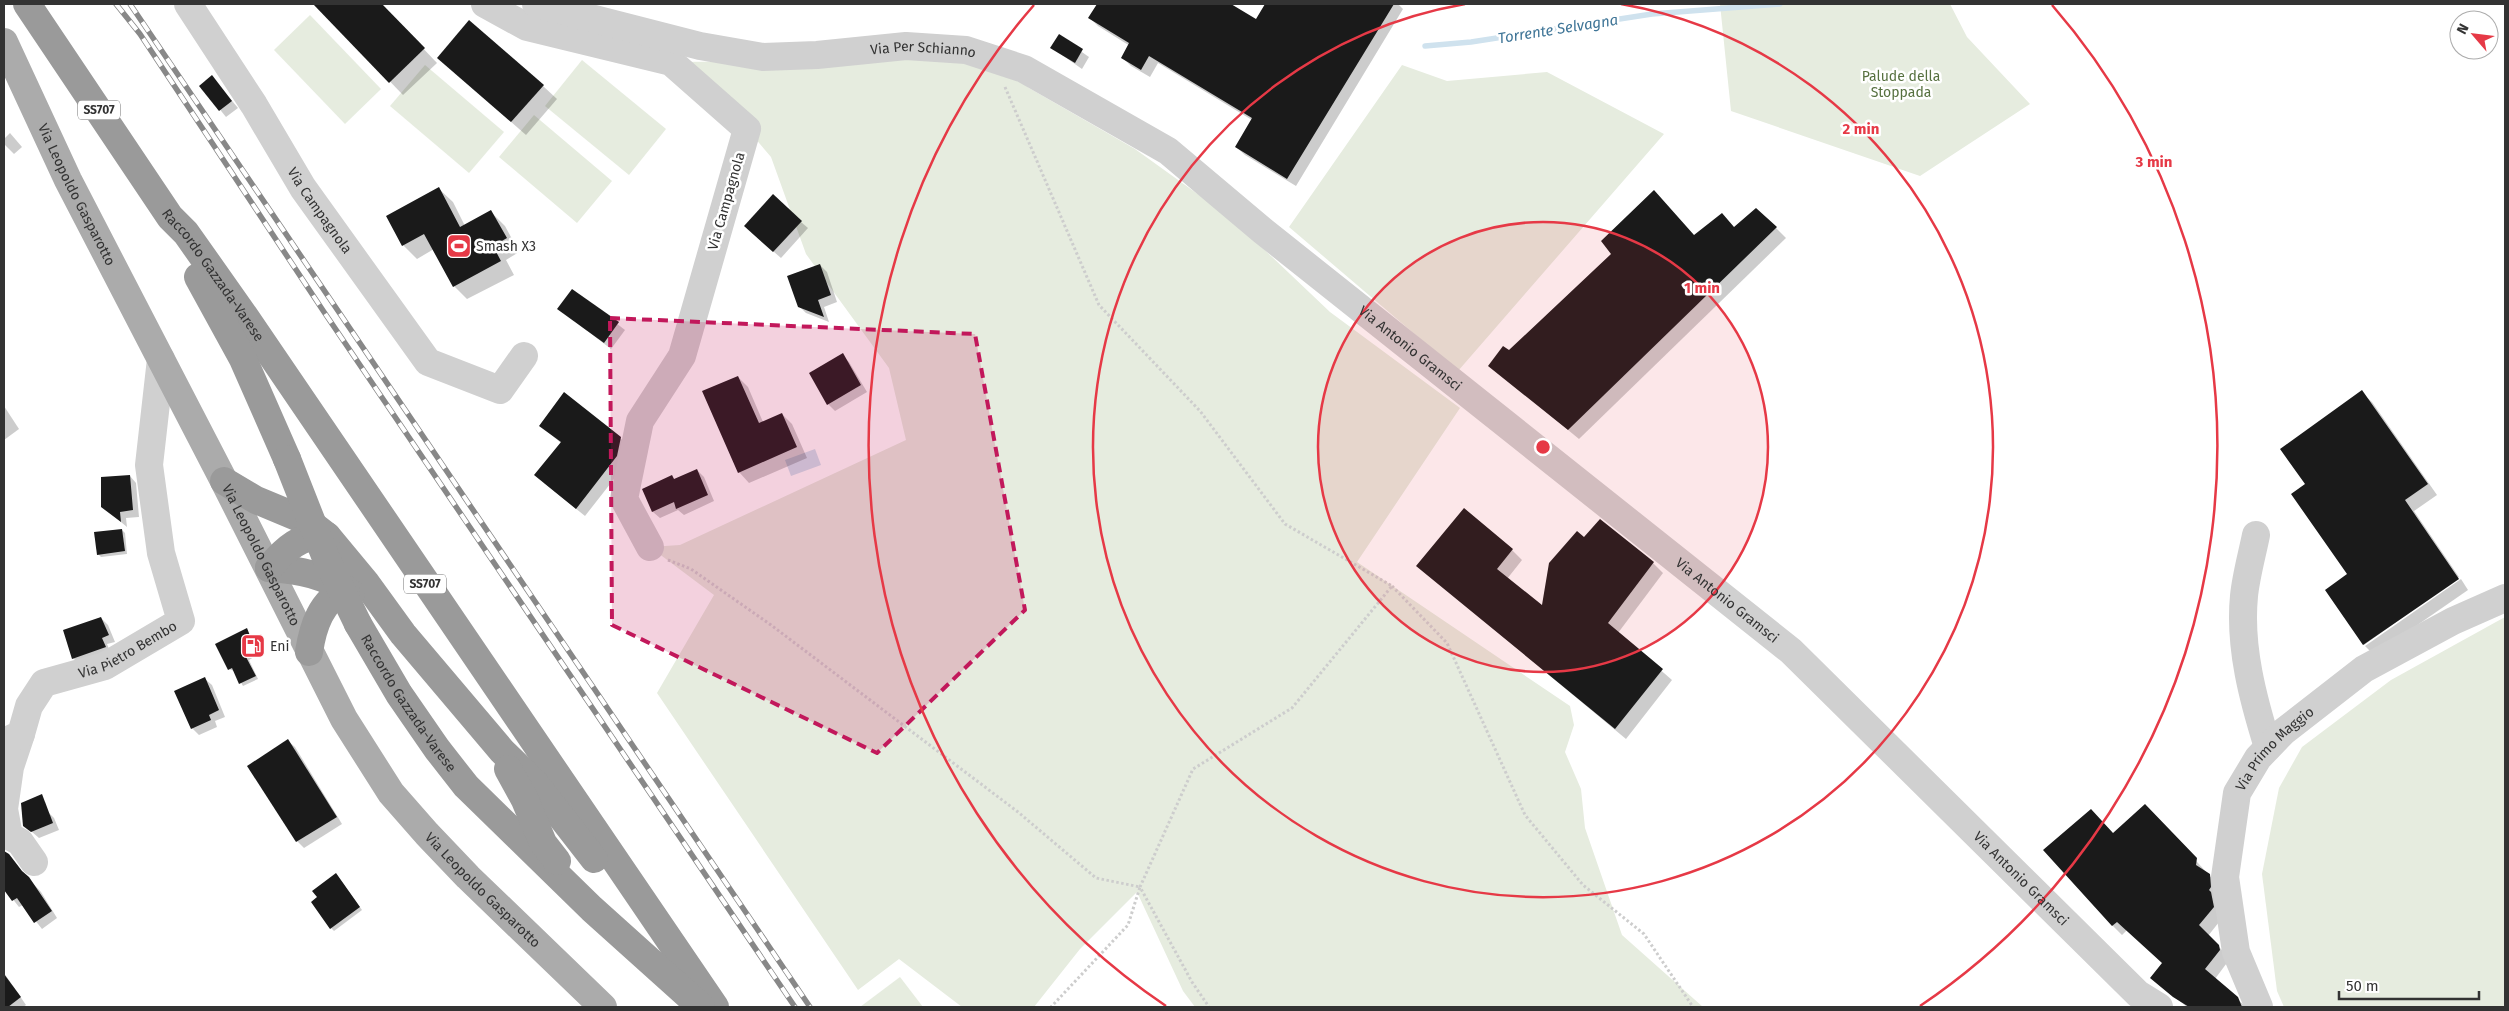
<svg xmlns="http://www.w3.org/2000/svg" width="2509" height="1011" viewBox="0 0 2509 1011" font-family="'Fira Sans',sans-serif">
  <rect width="100%" height="100%" fill="#fff"/>
  <g fill="#e6ecdf">
    <polygon points="1720,4 1950,4 1967,37 2030,104 1920,176 1731,111"/>
    <polygon points="310,15 381,89 345,124 274,50"/>
    <polygon points="993,59 1029,88 1135,149 1231,218 1330,312 1460,408 1357,562 1570,706 1574,725 1565,752 1581,789 1585,828 1622,935 1703,1007 1195,1007 1183,991 1137,892 1080,949 1034,1007 962,1007 899,959 858,990 657,693 714,595 650,547 680,545 906,440 889,368 806,254 771,157 718,95 671,62"/>
    <polygon points="582,60 666,129 629,175 545,106"/>
    <polygon points="425,65 504,132 469,173 390,106"/>
    <polygon points="1402,65 1447,81 1547,72 1664,134 1458,371 1289,227"/>
    <polygon points="534,115 612,181 577,223 499,157"/>
    <polygon points="2505,617 2505,1007 2284,1007 2277,991 2262,874 2279,788 2302,747 2391,680"/>
    <polygon points="900,977 923,1007 860,1007"/>
  </g>
  <polygon fill="#cfe2ee" points="815,449 821,465 791,476 785,460"/>
  <g fill="#0003">
    <polygon points="326,4 381,4 437,63 403,95 320,9"/>
    <polygon points="1098,4 1228,4 1256,21 1267,4 1398,4 1403,9 1296,186 1245,155 1236,147 1252,120 1158,63 1150,77 1131,66 1122,57 1130,46 1098,26 1090,18"/>
    <polygon points="1059,36 1089,57 1082,69 1052,48"/>
    <polygon points="438,58 543,86 557,99 526,135"/>
    <polygon points="212,77 238,108 226,117 201,86"/>
    <polygon points="10,133 22,147 14,154 4,144 4,139"/>
    <polygon points="439,189 453,202 465,226 491,212 505,226 519,252 506,260 514,275 467,299 454,286 434,249 417,259 403,245"/>
    <polygon points="801,222 808,228 781,258 752,233"/>
    <polygon points="1735,228 1776,228 1786,238 1579,439 1489,365 1695,236"/>
    <polygon points="820,265 827,272 837,302 824,307 829,322 806,313 799,306"/>
    <polygon points="573,290 625,330 611,349 559,309"/>
    <polygon points="842,355 849,362 867,392 835,411 828,404"/>
    <polygon points="738,377 748,387 763,422 782,414 792,424 807,458 749,483 739,472"/>
    <polygon points="2361,392 2372,402 2437,495 2414,511 2459,577 2364,645 2326,590 2349,574"/>
    <polygon points="4,406 19,429 4,440"/>
    <polygon points="541,426 620,438 629,446 625,465 585,516 544,483 561,443"/>
    <polygon points="697,470 704,477 714,501 684,515 678,510 660,518 653,512 644,490 672,477 675,480"/>
    <polygon points="130,476 136,483 139,517 126,518 127,527 110,513"/>
    <polygon points="122,530 125,533 127,554 101,557 98,554"/>
    <polygon points="1584,539 1653,563 1663,573 1618,633 1672,680 1626,739 1418,566 1512,550 1522,560 1507,579 1543,607"/>
    <polygon points="2461,579 2468,590 2374,655 2365,646"/>
    <polygon points="101,618 108,625 115,642 107,644 111,654 80,665 73,658"/>
    <polygon points="246,630 259,654 249,660 258,679 243,686 234,671 229,669"/>
    <polygon points="205,679 212,685 225,717 215,721 217,727 199,735 192,728 176,692"/>
    <polygon points="288,741 295,747 342,824 304,848 297,841"/>
    <polygon points="48,812 54,818 59,830 39,838 24,825"/>
    <polygon points="2155,816 2219,886 2223,917 2208,936 2228,956 2229,960 2215,979 2246,1007 2187,1007 2151,978 2163,963 2127,930 2122,935 2112,925 2113,834"/>
    <polygon points="6,854 41,892 57,918 42,929 23,905 19,907 4,888 4,856"/>
    <polygon points="339,878 362,910 334,931 331,928"/>
    <polygon points="4,973 26,1005 23,1007 4,1007"/>
  </g>
  <g fill="none" stroke-linecap="round" stroke-linejoin="round">
    <polyline stroke="#cfe2ee" stroke-width="5.5" points="1425,46 1471,42 1652,14 1780,4"/>
  </g>
  <g fill="#1a1a1a">
    <polygon points="313,4 382,4 425,48 389,83"/>
    <polygon points="1097,4 1231,4 1256,19 1265,4 1394,4 1287,179 1235,147 1252,118 1149,56 1141,70 1121,58 1129,43 1088,18"/>
    <polygon points="469,20 544,85 511,122 437,58"/>
    <polygon points="1059,34 1083,49 1075,63 1050,48"/>
    <polygon points="212,75 232,101 219,111 199,86"/>
    <polygon points="439,187 460,227 491,210 507,238 493,246 501,261 453,287 424,234 402,246 386,216"/>
    <polygon points="1654,190 1694,235 1722,213 1734,227 1756,208 1777,227 1568,430 1488,366 1503,346 1509,350 1611,254 1601,241"/>
    <polygon points="773,194 802,221 773,252 744,226"/>
    <polygon points="820,264 831,295 818,300 824,317 798,307 787,276"/>
    <polygon points="572,289 619,322 604,343 557,309"/>
    <polygon points="843,353 861,385 827,405 809,373"/>
    <polygon points="738,376 759,423 782,413 797,447 738,473 702,391"/>
    <polygon points="2362,390 2428,484 2405,500 2459,579 2363,645 2325,590 2347,574 2291,494 2305,484 2280,449"/>
    <polygon points="564,392 621,437 617,456 576,509 534,475 561,442 539,426"/>
    <polygon points="697,469 708,495 676,509 674,502 652,512 642,489 672,475 674,479"/>
    <polygon points="130,475 133,510 120,512 121,522 101,507 101,477"/>
    <polygon points="1464,508 1513,549 1497,569 1542,605 1549,563 1577,531 1584,537 1600,519 1654,562 1608,623 1663,669 1615,729 1416,566"/>
    <polygon points="122,529 125,551 97,555 94,532"/>
    <polygon points="101,617 109,635 102,638 106,647 72,659 63,630"/>
    <polygon points="247,628 256,651 246,657 256,676 239,684 232,668 228,670 215,644"/>
    <polygon points="205,677 219,710 209,715 211,720 191,729 174,691"/>
    <polygon points="288,739 337,817 296,842 247,766"/>
    <polygon points="42,794 53,823 31,832 23,826 21,803"/>
    <polygon points="2145,804 2197,858 2196,865 2210,874 2211,887 2209,890 2211,892 2214,907 2199,925 2219,945 2220,950 2205,969 2238,997 2242,1007 2189,1007 2173,997 2150,978 2162,963 2117,922 2112,926 2043,850 2091,809 2113,833"/>
    <polygon points="4,851 9,854 22,871 29,877 52,911 34,923 17,898 12,901 4,890"/>
    <polygon points="336,873 360,907 330,929 311,902 317,897 312,891"/>
    <polygon points="4,974 21,997 8,1007 4,1007"/>
  </g>
  <g fill="none" stroke-linecap="round" stroke-linejoin="round">
    <g stroke="#cdcdcd" stroke-width="3" stroke-dasharray="2.5 2.5" stroke-linecap="butt">
      <polyline points="1005,87 1099,305 1200,411 1285,524 1392,586 1292,708 1193,769 1140,887 1192,982 1209,1007"/>
      <polyline points="668,560 691,569 771,625 1018,812 1096,878 1140,887 1128,925 1051,1007"/>
      <polyline points="1392,586 1447,643 1525,815 1583,885 1644,934 1693,1007"/>
    </g>
    <g stroke="#d0d0d0" stroke-width="28">
      <path id="s1" d="M 188,4 L 254,105 L 303,188 L 428,362 L 500,390 L 524,356"/>
      <polyline points="485,4 527,27 671,62 747,129 682,356 640,421 624,499 650,547"/>
      <path id="s2" d="M 536,4 L 700,46 L 763,57 L 817,55 L 906,46 L 966,50 L 1024,69 L 1168,151 L 1263,231 L 1791,651 L 2138,994 L 2159,1007"/>
      <path d="M 2256,535 C 2252,555 2246,576 2244,596 C 2239,647 2253,699 2268,747"/>
      <polyline points="21,734 10,767 4,809 9,836 20,842 34,862"/>
      <path id="s3" d="M 4,742 L 21,734 L 29,706 L 44,683 L 105,666 L 181,621 L 161,553 L 149,465 L 161,359"/>
      <path id="s4" d="M 2259,1007 L 2236,952 L 2225,877 L 2237,793 L 2258,758 L 2283,732 L 2364,669 L 2453,621 L 2505,598"/>
    </g>
    <path stroke="#ababab" stroke-width="28" id="s5" d="M 4,42 L 68,180 L 224,481 L 344,719 L 391,793 L 427,834 L 468,877 L 603,1007"/>
    <g stroke="#9a9a9a" stroke-width="28">
      <path id="s6" d="M 27,4 L 170,217 L 186,233 L 246,318 L 715,1007"/>
      <polyline points="198,277 243,359 287,459"/>
      <polyline points="224,481 256,500 309,522 327,536 366,583 403,634 502,751 534,782 594,859"/>
      <path d="M 269,568 C 300,570 325,575 351,593"/>
      <path d="M 269,568 C 285,549 301,534 327,536"/>
      <path id="s7" d="M 358,624 L 399,694 L 437,749 L 466,786 L 592,909 L 701,1007"/>
      <path d="M 309,652 C 313,626 321,601 346,589"/>
      <polyline points="508,769 525,800 543,843 557,861"/>
    </g>
    <defs>
      <g id="rail">
        <polyline points="116,4 140,34 324,312 795,1007"/>
        <polyline points="130,4 810,1007"/>
      </g>
    </defs>
    <use href="#rail" stroke="#888" stroke-width="5.5"/>
    <use href="#rail" stroke="#fff" stroke-width="4" stroke-dasharray="11" stroke-linecap="butt"/>
    <polyline stroke="#9a9a9a" stroke-width="28" points="287,459 326,558 358,624"/>
  </g>
  <path fill="#c2185b" fill-opacity="0.2" stroke="#c2185b" stroke-width="4" stroke-dasharray="10 6" stroke-linejoin="round" d="M 610,318 L 975,334 L 1025,610 L 877,753 L 612,625 Z"/>
  <circle cx="1543" cy="447" r="225" fill="#e63946" fill-opacity=".12"/>
  <g fill="none" stroke="#e63946" stroke-width="2.5">
    <circle cx="1543" cy="447" r="225"/>
    <path d="M1621 4A450 450 0 1 1 1465 4"/>
    <path d="M1166 1006A674 674 0 0 1 1034 5M2052 5A674 674 0 0 1 1920 1006"/>
  </g>
  <defs>
    <symbol id="stadium-square" viewBox="-11 -11 22 22"><rect x="-9" y="-9" width="18" height="18" rx="4" fill="#e63946" stroke="#fff"/><path d="M0-5a6.5 5 0 1 0 0 10a6.5 5 0 1 0 0-10ZM-3.5-1.8h7v3.6h-7Z" fill="#fff"/></symbol>
    <symbol id="fuel-square" viewBox="-11 -11 22 22"><rect x="-9" y="-9" width="18" height="18" rx="4" fill="#e63946" stroke="#fff"/><path d="M-5.5-6h7V0h2V4h1.3V-2.5L3-4.5l.8-.8L6-3V5H2.5V1h-1V6h-7ZM-4.2-4.7v3.2H.2V-4.7Z" fill="#fff"/></symbol>
  </defs>
  <g fill-rule="evenodd">
    <use href="#stadium-square" x="445" y="232" width="28" height="28"/>
    <use href="#fuel-square" x="239" y="632" width="28" height="28"/>
  </g>
  <g text-anchor="middle" stroke-width="5" stroke-linejoin="round" paint-order="stroke">
    <g fill="#fff" stroke="#707070" stroke-width="1">
      <rect x="78" y="100.5" width="42" height="19" rx="4"/>
      <rect x="404" y="574.5" width="42" height="19" rx="4"/>
    </g>
    <g font-size="12" font-weight="bold" fill="#333">
      <text x="99" y="114">SS707</text>
      <text x="425" y="588">SS707</text>
    </g>
    <g font-size="14" fill="#333" stroke="#fff">
      <text dy="5" stroke="none"><textPath href="#s2" startOffset="394">Via Per Schianno</textPath></text>
      <text dy="5" stroke="none"><textPath href="#s5" startOffset="169">Via Leopoldo Gasparotto</textPath></text>
      <text transform="translate(726 201) rotate(-74)" y="5">Via Campagnola</text>
      <text dy="5" stroke="none"><textPath href="#s1" startOffset="245">Via Campagnola</textPath></text>
      <text dy="5" stroke="none"><textPath href="#s6" startOffset="329">Raccordo Gazzada-Varese</textPath></text>
      <text dy="5" stroke="none"><textPath href="#s2" startOffset="976">Via Antonio Gramsci</textPath></text>
      <text dy="5" stroke="none"><textPath href="#s5" startOffset="574">Via Leopoldo Gasparotto</textPath></text>
      <text dy="5" stroke="none"><textPath href="#s2" startOffset="1381">Via Antonio Gramsci</textPath></text>
      <text dy="5" stroke="none"><textPath href="#s3" startOffset="166">Via Pietro Bembo</textPath></text>
      <text dy="5" stroke="none"><textPath href="#s7" startOffset="94">Raccordo Gazzada-Varese</textPath></text>
      <text dy="5" stroke="none"><textPath href="#s4" startOffset="279">Via Primo Maggio</textPath></text>
      <text dy="5" stroke="none"><textPath href="#s2" startOffset="1786">Via Antonio Gramsci</textPath></text>
      <text dy="5" stroke="none"><textPath href="#s5" startOffset="979">Via Leopoldo Gasparotto</textPath></text>
    </g>
    <g font-size="14" fill="#56703f" stroke="#fff">
      <text x="1901" y="81">Palude della<tspan x="1901" dy="16">Stoppada</tspan></text>
    </g>
    <g font-size="14" fill="#333" stroke="#fff" text-anchor="start">
      <text x="476" y="251">Smash X3</text>
      <text x="270" y="651">Eni</text>
    </g>
    <g font-size="15" font-style="italic" fill="#3f7597" stroke="#fff">
      <text transform="translate(1558 29) rotate(-9)" y="5">Torrente Selvagna</text>
    </g>
  </g>
  <circle cx="1543" cy="447" r="8" fill="#e63946" stroke="#fff" stroke-width="2.5"/>
  <g font-size="15" text-anchor="middle" font-weight="bold" fill="#e63946" stroke="#fff" stroke-width="5" stroke-linejoin="round" paint-order="stroke">
    <text x="1861" y="134">2 min</text>
    <text x="2154" y="167">3 min</text>
    <text x="1702" y="293">1 min</text>
  </g>
  <rect width="2509" height="1011" fill="none" stroke="#333333" stroke-width="10"/>
  <g transform="translate(2474 35) rotate(298)"><circle r="24" fill="#ffffff" stroke="#adadad"/>
  <path d="M0-4L9 19L0 12L-9 19Z" fill="#e63946"/>
  <text y="-8" font-size="14" font-weight="bold" text-anchor="middle" fill="#333333">N</text>
  </g>
  <path d="M2339 991v8h140v-8" fill="none" stroke="#333333" stroke-width="2.5"/>
  <text x="2346" y="991" font-size="15" fill="#333333" stroke="#ffffff" stroke-width="4" paint-order="stroke">50 m</text>
</svg>
